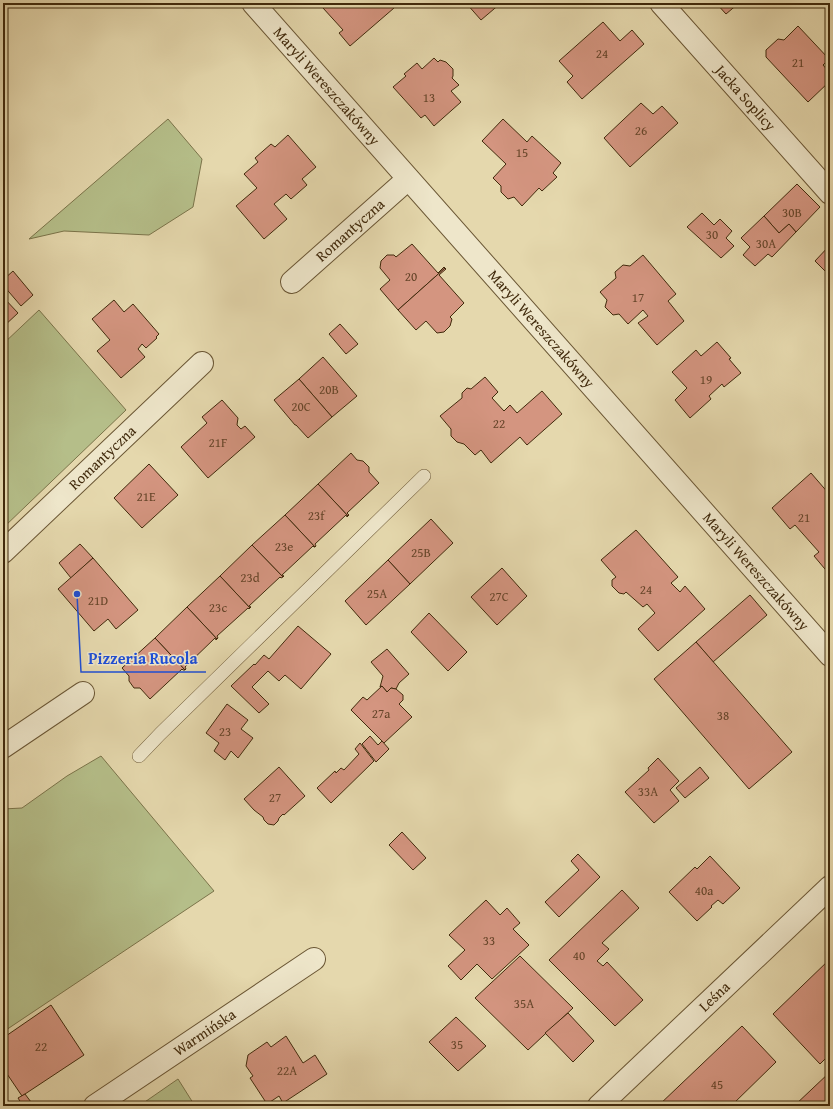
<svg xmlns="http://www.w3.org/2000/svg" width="833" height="1109" viewBox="0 0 833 1109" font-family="'Gentium Book Plus',serif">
  <rect width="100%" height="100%" fill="#e5d8ad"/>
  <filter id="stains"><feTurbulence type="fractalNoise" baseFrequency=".005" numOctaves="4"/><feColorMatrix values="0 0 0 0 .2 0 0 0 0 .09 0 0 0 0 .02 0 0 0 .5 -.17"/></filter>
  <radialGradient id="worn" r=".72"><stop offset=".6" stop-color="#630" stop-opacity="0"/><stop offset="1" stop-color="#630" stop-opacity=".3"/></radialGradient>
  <g fill="#b5be89" stroke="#7b744a">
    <polygon points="168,119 202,159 193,207 149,235 64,231 29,239"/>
    <polygon points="39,310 126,410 3,528 3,344"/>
    <polygon points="101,756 214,891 3,1032 3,809 22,808 67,776"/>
    <polygon points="178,1079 195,1106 139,1106"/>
  </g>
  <g fill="#d49580" stroke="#412a0c">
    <polygon points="328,3 390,3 394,8 350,46 339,33 343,30 323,8"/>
    <polygon points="466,3 501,3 481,20"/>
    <polygon points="716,3 739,3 726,14"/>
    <polygon points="603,22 620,41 632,30 644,44 582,99 567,82 573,76 559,61"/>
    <polygon points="798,26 829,59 823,65 830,73 830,81 808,102 766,57 766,50 778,39 784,40"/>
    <polygon points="434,58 438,62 440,60 446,62 453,69 453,76 452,78 459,85 451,91 461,102 434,126 425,115 421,118 393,87 406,76 404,74 417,63 422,69"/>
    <polygon points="641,103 653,114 662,106 678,123 630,167 604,138"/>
    <polygon points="503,119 527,142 532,136 561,163 553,173 557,177 542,191 539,188 522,206 514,197 508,199 501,192 501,186 493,178 506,164 482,141"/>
    <polygon points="288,135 316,167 302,179 307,185 291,199 286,194 274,204 287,219 264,239 236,206 257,188 244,174 258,162 255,158 271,144 275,147"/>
    <polygon points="797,184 820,207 796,232 789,224 779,233 764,216"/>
    <polygon points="702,213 714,225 720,219 732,231 726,238 734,246 721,258 687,227"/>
    <polygon points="764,216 779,233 789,224 796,232 772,257 768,254 755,266 743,255 750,247 741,238"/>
    <polygon points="412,244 438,273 444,267 445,268 398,310 380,289 390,280 380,268 381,261 387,255 394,255 396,257"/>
    <polygon points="830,245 830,276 815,261"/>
    <polygon points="643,255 676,294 668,301 684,321 657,345 638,323 648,316 643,310 628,324 619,314 613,315 605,307 607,300 600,292 616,278 615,272 623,265 630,266"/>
    <polygon points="445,268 446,269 439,275 464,303 450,317 452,319 450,326 444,332 437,333 426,321 416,330 398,310"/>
    <polygon points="13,271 33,295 21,306 3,285 3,280"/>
    <polygon points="3,297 18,313 3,327"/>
    <polygon points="114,300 124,312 133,304 159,334 156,337 157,338 146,348 142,344 138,349 145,357 121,378 97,351 110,340 92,319"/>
    <polygon points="340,324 358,344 346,354 329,334"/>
    <polygon points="717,342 731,358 729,359 741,373 724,387 722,384 709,396 711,399 690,418 675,400 687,388 672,372 696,350 701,356"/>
    <polygon points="323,357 357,396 332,417 299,379"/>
    <polygon points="485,377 498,392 492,398 504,411 510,405 517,413 542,391 562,414 527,445 520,437 491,463 481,450 475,455 464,444 457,442 451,436 451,429 440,416 462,398 462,393 467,388 471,389"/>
    <polygon points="299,379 332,417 308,438 296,425 295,425 274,400"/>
    <polygon points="222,400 238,418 237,425 241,429 245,426 255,437 208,478 181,447 207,423 202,417"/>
    <polygon points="351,453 357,460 363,461 369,467 369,472 379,483 347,513 349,515 348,516 318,484"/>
    <polygon points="149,464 178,495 142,528 114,498"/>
    <polygon points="811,473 830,495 830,575 814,556 819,552 795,525 790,529 772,508"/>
    <polygon points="318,484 348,516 347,517 346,515 315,544 316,546 315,547 285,515"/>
    <polygon points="285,515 315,547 314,547 313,546 282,575 284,576 283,577 252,545"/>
    <polygon points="431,519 453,543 410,584 388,560"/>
    <polygon points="636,530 678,577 671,583 680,592 685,586 705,609 658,651 638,629 655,613 647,604 643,607 626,592 624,594 619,593 612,586 612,580 616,577 601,560"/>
    <polygon points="80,544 93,558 71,578 59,563"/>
    <polygon points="252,545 283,577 281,578 280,577 249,606 251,607 250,608 220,576"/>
    <polygon points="93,558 138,610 116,629 108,619 94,631 58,589"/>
    <polygon points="388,560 410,584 366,625 345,601"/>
    <polygon points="502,568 527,596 497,625 471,597"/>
    <polygon points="220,576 250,608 249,609 248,608 217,636 218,638 217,639 187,607"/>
    <polygon points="750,595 767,615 713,662 696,642"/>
    <polygon points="187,607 217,639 216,640 215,638 185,667 186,669 185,670 155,638"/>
    <polygon points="429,613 467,652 448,671 411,632"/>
    <polygon points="298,626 331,654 301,689 285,675 279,681 268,671 252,687 269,704 259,713 231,686 254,664 255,665 264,655 269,659"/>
    <polygon points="155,638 185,670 183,670 182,669 150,699 140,688 134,688 129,681 129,676 122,668"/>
    <polygon points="696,642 792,752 749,789 654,679"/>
    <polygon points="387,649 409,674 399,683 396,689 391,688 387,692 382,686 380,687 383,676 371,662"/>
    <polygon points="382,686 387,692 391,688 396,689 403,695 403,700 399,704 412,717 384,743 351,710 363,697 367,700"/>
    <polygon points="227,704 248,720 241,729 253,738 238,758 231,751 225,760 214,751 219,743 206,733"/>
    <polygon points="370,736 378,745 382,741 389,749 376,762 362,744"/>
    <polygon points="360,743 374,761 331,803 317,788 335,771 336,773 341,768 344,770 359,754 355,749"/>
    <polygon points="658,758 679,781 670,790 679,801 654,823 625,792 649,770 648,768"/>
    <polygon points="279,767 305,796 284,815 283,814 279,818 278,821 274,825 268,824 264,820 263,817 254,810 244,799"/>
    <polygon points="700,767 709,778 685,798 676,788"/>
    <polygon points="402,832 426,858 413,870 389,845"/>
    <polygon points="578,854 600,877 559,917 545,902 579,870 571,861"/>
    <polygon points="710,856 740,888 723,904 718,900 711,906 712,907 697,921 669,892 695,867 697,869"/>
    <polygon points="622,890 639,908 602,943 609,949 597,961 603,966 607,962 643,1000 615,1026 549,960"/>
    <polygon points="486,900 500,915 507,908 520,923 513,929 529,945 492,979 477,964 461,980 448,966 465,950 449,935"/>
    <polygon points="520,956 573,1008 528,1050 475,998"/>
    <polygon points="830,959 830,1054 820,1064 773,1014"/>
    <polygon points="51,1005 84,1055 22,1096 3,1068 3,1038"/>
    <polygon points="568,1013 594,1041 573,1062 545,1033"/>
    <polygon points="456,1017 486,1046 458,1071 429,1042"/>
    <polygon points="742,1026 776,1062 731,1106 658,1106"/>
    <polygon points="286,1036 303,1063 315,1055 327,1074 283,1103 279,1096 267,1104 250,1078 253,1076 246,1066 248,1055 267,1042 271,1047"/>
    <polygon points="830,1072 830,1106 794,1106"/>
    <polygon points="25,1094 34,1106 23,1106 18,1098"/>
  </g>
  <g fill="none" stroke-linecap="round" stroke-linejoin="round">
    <defs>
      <polyline id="lane" points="139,756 160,734 424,476"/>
      <g id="street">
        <path id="s1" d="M 253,3 L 830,655"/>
        <path id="s2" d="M 661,3 L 830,193"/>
        <path id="s3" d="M 292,282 L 408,179"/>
        <path id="s4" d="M 3,552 L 202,363"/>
        <polyline points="3,747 83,693"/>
        <path id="s5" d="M 95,1106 L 314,959"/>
        <path id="s6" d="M 599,1106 L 830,887"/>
      </g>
    </defs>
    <use href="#lane" stroke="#6a5634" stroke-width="14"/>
    <use href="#street" stroke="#6a5634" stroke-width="24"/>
    <use href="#lane" stroke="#eee6ca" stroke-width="13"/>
    <use href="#street" stroke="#eee6ca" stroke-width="22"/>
  </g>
  <g text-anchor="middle" stroke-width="3" stroke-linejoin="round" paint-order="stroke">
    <g font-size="13" fill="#664529">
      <text x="602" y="58">24</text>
      <text x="798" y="67">21</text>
      <text x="429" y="102">13</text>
      <text x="641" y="135">26</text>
      <text x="522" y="157">15</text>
      <text x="792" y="217">30B</text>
      <text x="712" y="239">30</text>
      <text x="766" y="248">30A</text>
      <text x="411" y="281">20</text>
      <text x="638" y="302">17</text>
      <text x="706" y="384">19</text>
      <text x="329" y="394">20B</text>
      <text x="301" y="411">20C</text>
      <text x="499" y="428">22</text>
      <text x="218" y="447">21F</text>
      <text x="146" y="501">21E</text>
      <text x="316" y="520">23f</text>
      <text x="804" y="522">21</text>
      <text x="284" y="551">23e</text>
      <text x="421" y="557">25B</text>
      <text x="250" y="582">23d</text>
      <text x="646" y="594">24</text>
      <text x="377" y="598">25A</text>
      <text x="499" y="601">27C</text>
      <text x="98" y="605">21D</text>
      <text x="218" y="612">23c</text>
      <text x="381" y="718">27a</text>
      <text x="723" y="720">38</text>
      <text x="225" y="736">23</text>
      <text x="648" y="796">33A</text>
      <text x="275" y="802">27</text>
      <text x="704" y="895">40a</text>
      <text x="489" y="945">33</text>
      <text x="579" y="960">40</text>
      <text x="524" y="1008">35A</text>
      <text x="457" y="1049">35</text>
      <text x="41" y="1051">22</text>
      <text x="287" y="1075">22A</text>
      <text x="717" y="1089">45</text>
    </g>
    <g font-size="15" fill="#412a0c" stroke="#eee6ca">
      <text dy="5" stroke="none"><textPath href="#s1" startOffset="111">Maryli Wereszczakówny</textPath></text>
      <text dy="5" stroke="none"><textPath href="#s2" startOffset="127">Jacka Soplicy</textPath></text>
      <text dy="5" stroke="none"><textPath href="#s3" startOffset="78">Romantyczna</textPath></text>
      <text dy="5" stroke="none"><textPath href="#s1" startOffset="435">Maryli Wereszczakówny</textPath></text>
      <text dy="5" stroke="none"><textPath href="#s4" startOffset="137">Romantyczna</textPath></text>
      <text dy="5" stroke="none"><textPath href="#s1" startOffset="759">Maryli Wereszczakówny</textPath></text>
      <text dy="5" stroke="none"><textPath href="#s6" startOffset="159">Leśna</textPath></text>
      <text dy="5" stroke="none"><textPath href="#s5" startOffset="132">Warmińska</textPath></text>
    </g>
  </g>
  <path fill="none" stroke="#1d4ed8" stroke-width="1.5" d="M77 594L81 672H206"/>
  <circle fill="#1d4ed8" stroke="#eee6ca" stroke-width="1.5" cx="77" cy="594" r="4"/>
  <g font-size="16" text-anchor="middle" font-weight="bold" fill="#1d4ed8" stroke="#eee6ca" stroke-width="3" stroke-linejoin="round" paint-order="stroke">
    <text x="143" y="664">Pizzeria Rucola</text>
  </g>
  <rect width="833" height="1109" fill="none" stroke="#e5d8ad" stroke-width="16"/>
  <rect x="4" y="4" width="825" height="1101" fill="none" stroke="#412a0c" stroke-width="2"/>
  <rect x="8" y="8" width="817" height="1093" fill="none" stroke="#412a0c"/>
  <rect width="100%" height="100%" filter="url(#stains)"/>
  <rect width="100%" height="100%" fill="url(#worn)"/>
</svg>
